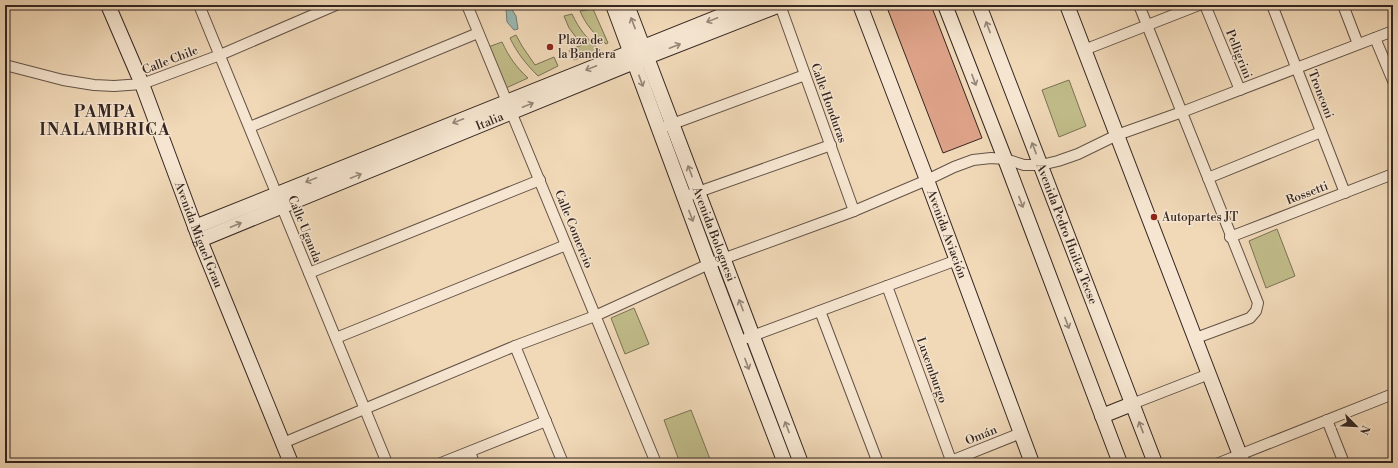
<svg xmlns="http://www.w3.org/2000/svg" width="1398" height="468" viewBox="0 0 1398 468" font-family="'Libre Bodoni',serif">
  <rect width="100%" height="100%" fill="#f1d9b8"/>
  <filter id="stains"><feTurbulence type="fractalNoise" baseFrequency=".005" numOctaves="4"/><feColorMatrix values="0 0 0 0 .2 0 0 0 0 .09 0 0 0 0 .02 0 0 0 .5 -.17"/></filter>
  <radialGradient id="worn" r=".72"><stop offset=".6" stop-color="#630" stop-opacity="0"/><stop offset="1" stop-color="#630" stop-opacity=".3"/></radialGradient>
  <g fill="#c1bd8a" stroke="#7a7256">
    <path d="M 593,9 L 608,43 L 606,44 C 594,34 586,25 580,11 Z"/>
    <path d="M 572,14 C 579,29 587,39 600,50 L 574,60 L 569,50 L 582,45 L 569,28 L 564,16 Z"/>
    <path d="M 516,35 L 522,46 L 535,65 L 554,57 L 558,66 L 538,76 C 526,64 517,53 510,38 Z"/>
    <path d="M 502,42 C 509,57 516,67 528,78 L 506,88 L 488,47 Z"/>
    <polygon points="1069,80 1086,126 1059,137 1042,90"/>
    <polygon points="1277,229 1295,276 1266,288 1249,241"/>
    <polygon points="634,308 649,344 625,354 611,318"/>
    <polygon points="691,410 710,459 698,463 680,463 664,420"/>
  </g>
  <polygon fill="#9bb9b3" stroke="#727e79" points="509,7 511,8 516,16 518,29 514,30 507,22 506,9"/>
  <polygon fill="#dda288" stroke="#342621" points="886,5 931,5 982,138 943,153"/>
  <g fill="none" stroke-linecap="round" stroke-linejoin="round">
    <defs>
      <g id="street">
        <polyline points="199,5 387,463"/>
        <polyline points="467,5 656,463"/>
        <polyline points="780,5 854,211"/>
        <polyline points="1139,5 1258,303 1256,311 1250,318 1196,338"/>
        <polyline points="1205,5 1240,90"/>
        <polyline points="1272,5 1345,193"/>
        <polyline points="1343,5 1358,44"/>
        <polyline points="1375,38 1393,81"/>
        <polyline points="1084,50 1199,5"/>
        <polyline points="5,65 63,80 94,85 114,86 142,84 220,55 336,5"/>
        <polyline points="667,126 805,75"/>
        <polyline points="250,127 478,33"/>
        <polyline points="1208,178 1321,132"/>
        <polyline points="684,197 831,145"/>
        <polyline points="1230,237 1393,174"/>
        <polyline points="309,273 540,180"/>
        <polyline points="887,286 952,463"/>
        <polyline points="820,311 878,463"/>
        <polyline points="336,338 566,245"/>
        <polyline points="747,338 957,260"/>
        <polyline points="515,346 563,463"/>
        <polyline points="1132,404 1209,374"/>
        <polyline points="1327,420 1344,463"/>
        <polyline points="283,443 515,346 595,316 709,264 854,211 927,180 954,167 973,160 991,158 1005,159 1024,165 1041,165 1058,161 1078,154 1117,135 1182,112 1393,31"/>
        <polyline points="470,452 474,463"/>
        <polyline points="951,461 1021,433"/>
        <polyline points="441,463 546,421"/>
        <polyline points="1219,463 1393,394"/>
      </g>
      <g id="secondary">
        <path id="s1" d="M 108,5 L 142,84 L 200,240 L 291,463"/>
        <polyline points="613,5 709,264 785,463"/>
        <path id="s2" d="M 627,5 L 801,463"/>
        <path id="s3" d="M 860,5 L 927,180 L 1032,463"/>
        <polyline points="945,5 1005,159 1120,463"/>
        <path id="s4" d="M 979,5 L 1155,463"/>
        <polyline points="1067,5 1243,463"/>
        <polyline points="195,227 748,5"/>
        <path id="s5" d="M 200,240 L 634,62 L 780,5"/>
        <polyline points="1102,416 1132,404"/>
      </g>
    </defs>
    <use href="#street" stroke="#635347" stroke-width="12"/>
    <use href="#secondary" stroke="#342621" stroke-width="16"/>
    <use href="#street" stroke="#f6e6d1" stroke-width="10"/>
    <use href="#secondary" stroke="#f6e6d1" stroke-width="14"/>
  </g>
  <defs><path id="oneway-shaft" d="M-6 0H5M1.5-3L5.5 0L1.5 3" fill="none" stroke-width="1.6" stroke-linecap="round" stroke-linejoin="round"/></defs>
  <g stroke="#958679">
    <use href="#oneway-shaft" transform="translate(712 20) rotate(158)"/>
    <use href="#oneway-shaft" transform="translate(633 23) rotate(-111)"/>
    <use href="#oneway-shaft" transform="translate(988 27) rotate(-111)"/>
    <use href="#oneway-shaft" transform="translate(675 46) rotate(-21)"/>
    <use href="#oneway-shaft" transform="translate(591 68) rotate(158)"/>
    <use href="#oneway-shaft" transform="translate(974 80) rotate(69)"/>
    <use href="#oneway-shaft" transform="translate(641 81) rotate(70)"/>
    <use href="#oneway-shaft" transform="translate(528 105) rotate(-22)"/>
    <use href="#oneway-shaft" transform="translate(458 121) rotate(158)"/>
    <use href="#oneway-shaft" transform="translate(1034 148) rotate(-111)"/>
    <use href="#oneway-shaft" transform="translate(690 171) rotate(-111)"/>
    <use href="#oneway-shaft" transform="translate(356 176) rotate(-22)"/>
    <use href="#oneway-shaft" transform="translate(311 180) rotate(158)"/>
    <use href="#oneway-shaft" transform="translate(1021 202) rotate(69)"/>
    <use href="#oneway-shaft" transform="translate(691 216) rotate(69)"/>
    <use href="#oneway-shaft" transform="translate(236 225) rotate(-23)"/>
    <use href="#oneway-shaft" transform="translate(741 305) rotate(-111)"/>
    <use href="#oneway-shaft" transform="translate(1067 323) rotate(69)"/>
    <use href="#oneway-shaft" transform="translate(747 364) rotate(69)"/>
    <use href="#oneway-shaft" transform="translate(787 427) rotate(-111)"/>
    <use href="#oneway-shaft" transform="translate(1141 427) rotate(-111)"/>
  </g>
  <g fill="#8f2418" stroke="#f6e6d1" stroke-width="1.5">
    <circle cx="550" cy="47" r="4"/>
    <circle cx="1154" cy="217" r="4"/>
  </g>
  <g text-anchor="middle" stroke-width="3" stroke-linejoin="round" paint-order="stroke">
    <g font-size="12" fill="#342621" stroke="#f6e6d1" text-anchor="start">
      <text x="558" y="44">Plaza de<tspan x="558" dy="14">la Bandera</tspan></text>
      <text x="1162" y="221">Autopartes JT</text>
    </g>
    <g font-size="12" fill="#342621" stroke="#f6e6d1">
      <text transform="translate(1239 54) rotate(68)" y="4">Pelligrini</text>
      <text transform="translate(170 60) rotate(-21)" y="4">Calle Chile</text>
      <text transform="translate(1321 94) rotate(69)" y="4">Tronconi</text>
      <text transform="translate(829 103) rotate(70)" y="4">Calle Honduras</text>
      <text dy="4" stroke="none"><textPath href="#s5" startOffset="313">Italia</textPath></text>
      <text transform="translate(1307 193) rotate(-21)" y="4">Rossetti</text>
      <text transform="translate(305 229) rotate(68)" y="4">Calle Uganda</text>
      <text transform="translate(574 229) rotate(68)" y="4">Calle Comercio</text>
      <text dy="4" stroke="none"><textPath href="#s1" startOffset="247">Avenida Miguel Grau</textPath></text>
      <text dy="4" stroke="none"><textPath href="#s2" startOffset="245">Avenida Bolognesi</textPath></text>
      <text dy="4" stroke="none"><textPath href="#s3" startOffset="245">Avenida Aviación</textPath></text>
      <text dy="4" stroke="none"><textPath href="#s4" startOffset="245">Avenida Pedro Huilca Tecse</textPath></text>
      <text transform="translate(932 370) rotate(70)" y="4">Luxemburgo</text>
      <text transform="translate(981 435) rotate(-22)" y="4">Omán</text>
    </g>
    <g font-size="16" font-weight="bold" letter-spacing="1" fill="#342621" stroke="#f6e6d1">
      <text x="105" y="117">PAMPA<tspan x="105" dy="18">INALAMBRICA</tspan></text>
    </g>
  </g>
  <rect width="1398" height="468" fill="none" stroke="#f1d9b8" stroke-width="20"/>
  <rect x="6" y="6" width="1386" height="456" fill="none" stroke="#342621" stroke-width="2"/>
  <rect x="10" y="10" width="1378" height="448" fill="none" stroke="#342621"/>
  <g transform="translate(1356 426) rotate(114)" stroke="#f6e6d1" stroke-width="3" paint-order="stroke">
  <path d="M0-3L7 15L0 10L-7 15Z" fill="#342621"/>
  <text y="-6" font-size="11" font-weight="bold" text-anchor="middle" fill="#342621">N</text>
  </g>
  <rect width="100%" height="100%" filter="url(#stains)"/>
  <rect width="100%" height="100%" fill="url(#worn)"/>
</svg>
